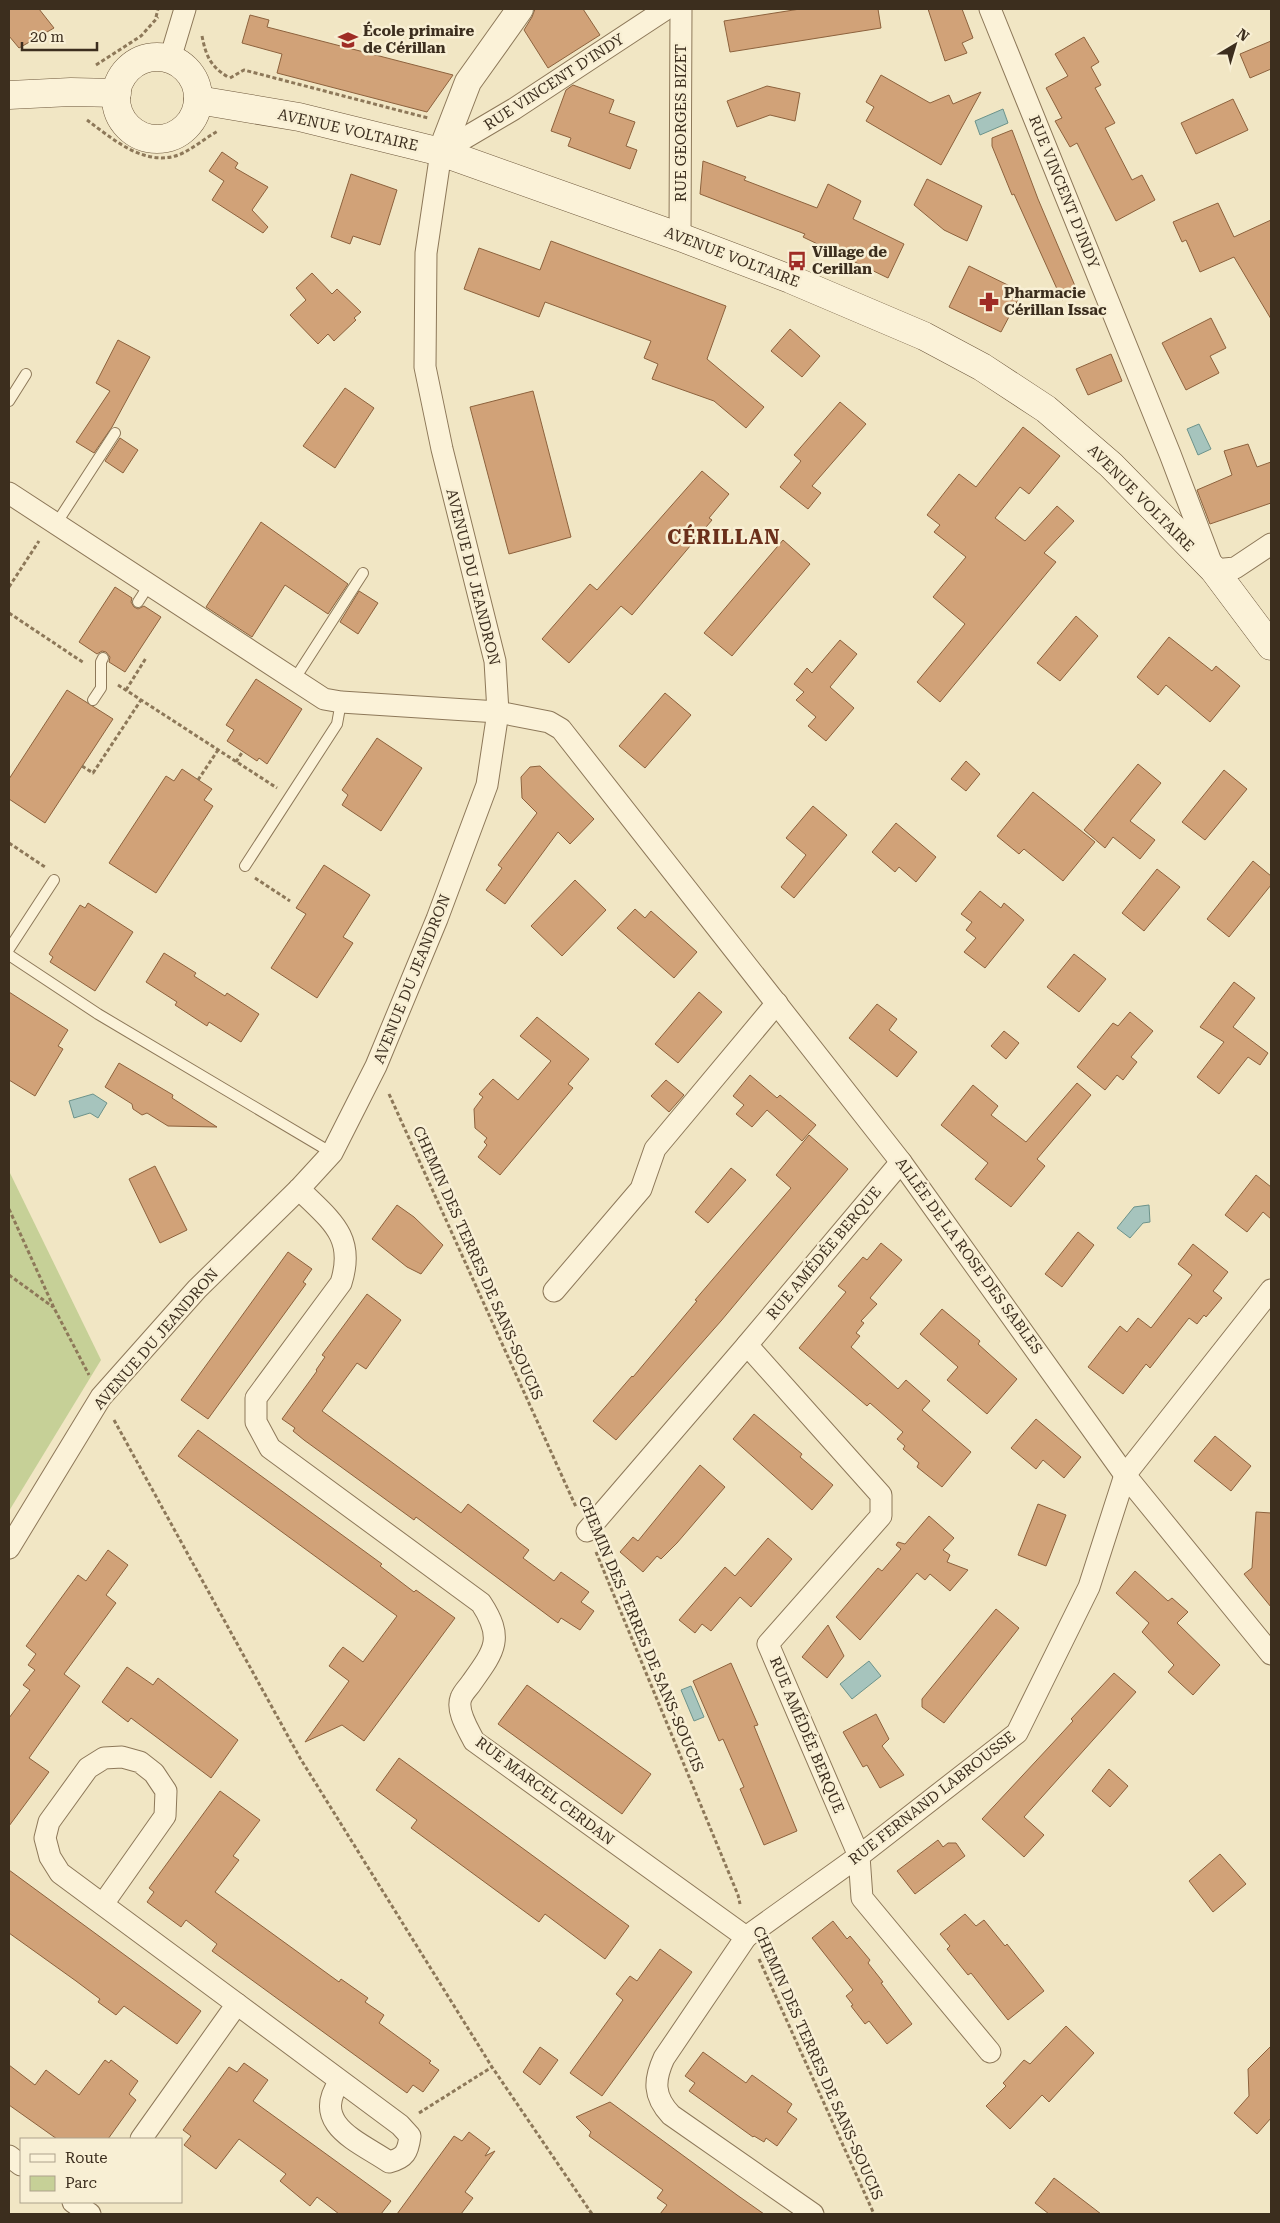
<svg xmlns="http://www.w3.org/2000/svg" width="1280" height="2223" viewBox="0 0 1280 2223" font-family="'Roboto Serif',serif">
  <rect width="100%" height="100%" fill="#f1e6c4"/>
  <polygon fill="#c6d097" points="9,1171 101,1360 9,1511"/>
  <g fill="#a6c4bd" stroke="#6c938b">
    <polygon points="1003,109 1008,123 980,135 975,121"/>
    <polygon points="1199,424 1211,449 1198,455 1187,429"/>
    <polygon points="93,1094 107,1103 98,1118 90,1113 74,1118 69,1101"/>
    <polygon points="1149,1205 1150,1222 1143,1223 1130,1238 1117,1228 1134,1207"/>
    <polygon points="869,1661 881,1676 852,1699 840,1684"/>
    <polygon points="691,1686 704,1717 694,1721 681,1690"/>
  </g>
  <g fill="#d1a278" stroke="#8d623d">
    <polygon points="9,9 39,9 54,28 19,48 9,36"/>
    <polygon points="535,9 583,9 600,35 548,68 524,30 532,17"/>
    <polygon points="800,9 878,9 881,28 730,52 724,21"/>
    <polygon points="928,9 962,9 973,38 962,43 967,53 945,61"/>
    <polygon points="250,15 269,20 267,27 453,75 427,112 277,73 282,54 242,43"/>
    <polygon points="1084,37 1099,62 1091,67 1101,85 1095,88 1115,123 1105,128 1132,180 1142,175 1155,200 1116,221 1077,143 1070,147 1055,121 1062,118 1046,88 1068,76 1055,54"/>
    <polygon points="1271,41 1271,69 1250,78 1240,54"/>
    <polygon points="881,75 930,103 949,95 953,104 981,92 941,165 866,121 874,107 866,102"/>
    <polygon points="573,85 614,100 609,113 635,122 626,146 637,150 630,169 568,146 571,138 551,131 566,90"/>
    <polygon points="767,86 800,93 795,121 770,115 737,127 727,101"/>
    <polygon points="1233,99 1248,130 1196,154 1181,123"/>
    <polygon points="1012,130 1038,199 1078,293 1062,300 1014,194 1012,195 992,146 992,138"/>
    <polygon points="222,152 238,163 235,168 268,187 252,210 268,227 263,233 212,200 224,181 209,171"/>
    <polygon points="703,161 746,177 744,180 817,208 828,184 861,201 853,219 904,244 888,278 803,237 805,234 700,194"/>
    <polygon points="351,174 397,190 380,245 353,236 350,244 331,237"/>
    <polygon points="927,179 982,206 967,241 944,230 914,205"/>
    <polygon points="1218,203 1234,237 1271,220 1271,319 1234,257 1200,272 1186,240 1182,242 1173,222"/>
    <polygon points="551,241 726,306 707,359 764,407 746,428 714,401 652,379 658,364 644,358 651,341 545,302 539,317 464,289 479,248 540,270"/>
    <polygon points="969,266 1022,292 1001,332 949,307"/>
    <polygon points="312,273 332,294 337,289 361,312 354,318 356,320 334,341 328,334 318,344 290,315 306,300 296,288"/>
    <polygon points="1211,318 1226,348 1210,356 1219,373 1186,390 1162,343"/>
    <polygon points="790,329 820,356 802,377 771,351"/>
    <polygon points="118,340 150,357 112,427 94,453 76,442 110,391 96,383"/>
    <polygon points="1111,354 1122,381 1088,395 1076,369"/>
    <polygon points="345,388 374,408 335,468 303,446"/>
    <polygon points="533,391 571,537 509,554 470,407"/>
    <polygon points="840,402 866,424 812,486 821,493 808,509 780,487 801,461 794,455"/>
    <polygon points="1023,427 1060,456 1029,494 1020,487 995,518 1025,541 1057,506 1074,521 1044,553 1056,562 940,702 917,682 965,624 933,597 966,557 934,532 940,525 927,515 959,474 976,487"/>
    <polygon points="120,438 138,450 123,473 105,461"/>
    <polygon points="1248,444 1257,467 1271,462 1271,503 1210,524 1197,490 1232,475 1224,451"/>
    <polygon points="702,471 729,494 709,518 712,520 632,615 621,606 569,663 542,639 590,584 597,590"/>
    <polygon points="261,522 348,584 328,614 285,585 252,637 206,607"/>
    <polygon points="783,540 810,564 732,656 704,633"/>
    <polygon points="115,587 132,598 131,602 134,607 138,609 144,606 161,617 125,672 109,662 110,657 106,652 102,651 97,654 79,642"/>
    <polygon points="359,591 378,603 358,634 340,622"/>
    <polygon points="1076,616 1098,636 1060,681 1037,663"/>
    <polygon points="1169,637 1212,671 1216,666 1240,686 1210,722 1166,685 1158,695 1137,677"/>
    <polygon points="840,640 857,654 830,687 854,708 826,741 808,726 816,717 796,700 804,692 794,684 807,668 812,673"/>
    <polygon points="256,679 302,709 267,764 259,758 257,761 227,741 234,730 226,725"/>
    <polygon points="67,690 113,719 45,823 9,799 9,779"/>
    <polygon points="665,693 691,715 645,768 619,746"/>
    <polygon points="377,738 422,768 381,831 342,805 348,795 342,790"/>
    <polygon points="966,761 980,774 966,791 951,779"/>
    <polygon points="1138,764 1161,783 1130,821 1155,840 1140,859 1113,837 1105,848 1084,830"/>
    <polygon points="540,766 594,819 570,844 558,832 505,904 486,890 502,868 498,865 537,813 522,798 521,777 530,767"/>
    <polygon points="182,769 212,789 204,800 213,806 156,893 109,863 166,776 174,781"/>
    <polygon points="1224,770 1247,789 1205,840 1182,822"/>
    <polygon points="1033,792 1095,842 1063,881 1024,849 1019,854 997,836"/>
    <polygon points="813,806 847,835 794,898 781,887 806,855 786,838"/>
    <polygon points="896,823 936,857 916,882 899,867 895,872 872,852"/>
    <polygon points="1253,861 1271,876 1271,885 1229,937 1207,919"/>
    <polygon points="324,865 370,895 343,937 353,943 317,998 271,968 306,914 296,908"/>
    <polygon points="1157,869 1180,887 1144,931 1122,913"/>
    <polygon points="575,880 606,910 562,956 531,926"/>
    <polygon points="980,891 1001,908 1004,903 1024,920 985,968 964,952 976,938 966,930 972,922 961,914"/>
    <polygon points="88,903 133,932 95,991 50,962 53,957 49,954 80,905 85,908"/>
    <polygon points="635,909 645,918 651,911 697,952 674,978 617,928"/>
    <polygon points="164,953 196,973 194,976 225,996 227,993 259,1014 241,1042 209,1022 207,1026 175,1005 177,1002 146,982"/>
    <polygon points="1074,954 1106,979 1079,1012 1047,987"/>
    <polygon points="1234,982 1255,998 1233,1027 1268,1053 1260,1065 1248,1057 1219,1094 1197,1077 1224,1042 1200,1027"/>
    <polygon points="9,992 68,1030 58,1046 63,1049 35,1096 9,1080"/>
    <polygon points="699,992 722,1012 678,1063 655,1044"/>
    <polygon points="877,1004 897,1019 889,1030 917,1052 897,1077 849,1038"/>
    <polygon points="1130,1012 1153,1031 1131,1057 1137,1062 1123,1080 1117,1075 1105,1090 1077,1067 1113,1023 1118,1026"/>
    <polygon points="537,1017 589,1059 568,1084 573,1088 500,1175 478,1157 487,1145 484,1142 487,1138 475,1128 474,1109 483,1097 479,1094 493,1079 518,1100 551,1061 520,1036"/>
    <polygon points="1004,1031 1019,1043 1006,1059 991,1046"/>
    <polygon points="119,1063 173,1095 172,1098 217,1127 168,1126 147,1113 142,1115 133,1109 132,1104 105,1087"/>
    <polygon points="750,1075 777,1098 780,1095 816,1125 802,1141 767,1110 752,1127 736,1114 744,1105 733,1096"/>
    <polygon points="666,1080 684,1095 669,1112 651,1096"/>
    <polygon points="1077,1083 1091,1095 1037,1159 1045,1166 1011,1207 975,1179 988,1163 941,1125 973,1085 998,1106 991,1115 1026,1142"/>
    <polygon points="809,1135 848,1169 721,1321 616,1440 593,1421 632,1376 633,1377 697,1301 695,1300 791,1188 776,1175"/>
    <polygon points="155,1166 187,1230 160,1243 129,1179"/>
    <polygon points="731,1168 746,1180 708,1223 695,1212"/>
    <polygon points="1256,1175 1271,1187 1271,1219 1263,1212 1247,1232 1225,1215"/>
    <polygon points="397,1205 414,1217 443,1245 421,1274 407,1267 372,1239"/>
    <polygon points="1078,1232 1094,1245 1062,1287 1045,1274"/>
    <polygon points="881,1243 902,1260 870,1298 877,1304 861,1321 864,1323 856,1333 860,1336 851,1347 898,1389 906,1380 930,1401 922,1410 971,1452 942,1487 917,1467 919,1463 903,1449 905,1446 897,1439 903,1432 870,1403 867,1406 799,1348 846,1292 838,1286 863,1257 867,1260"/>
    <polygon points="1193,1244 1228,1272 1213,1291 1222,1298 1206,1317 1204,1315 1197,1324 1189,1318 1150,1368 1146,1364 1123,1394 1088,1367 1120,1326 1127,1332 1138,1318 1151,1328 1192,1275 1178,1264"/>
    <polygon points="288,1252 312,1269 303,1282 306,1284 208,1419 181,1400"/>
    <polygon points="367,1294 401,1320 366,1369 357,1363 322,1411 461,1513 468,1504 529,1550 523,1558 554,1581 561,1572 589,1592 581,1602 594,1611 580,1630 561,1618 558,1623 416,1517 414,1520 304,1440 293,1431 295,1428 282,1419 317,1371 316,1370 325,1357 322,1355"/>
    <polygon points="942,1309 980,1341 978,1344 1017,1379 987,1414 947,1380 958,1367 920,1334"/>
    <polygon points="754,1414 802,1454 800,1457 833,1485 812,1510 733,1439"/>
    <polygon points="1036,1419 1081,1457 1064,1478 1043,1460 1036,1469 1011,1448"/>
    <polygon points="198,1430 382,1564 380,1566 414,1592 416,1590 455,1618 364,1741 342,1725 305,1742 349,1681 329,1666 338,1653 343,1647 363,1662 397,1616 178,1456"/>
    <polygon points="1215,1436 1251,1466 1231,1491 1194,1461"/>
    <polygon points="700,1465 725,1487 677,1543 661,1559 657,1556 643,1572 620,1552 633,1537 638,1541"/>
    <polygon points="1038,1504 1066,1515 1046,1566 1018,1555"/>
    <polygon points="1256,1512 1271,1513 1271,1607 1244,1574 1252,1568"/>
    <polygon points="929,1516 954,1538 943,1550 950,1555 947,1562 968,1570 950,1591 930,1574 925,1580 917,1573 860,1640 836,1617 878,1568 882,1571 901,1549 896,1545 898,1542 905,1544"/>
    <polygon points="768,1538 792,1559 751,1607 740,1597 711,1631 702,1624 695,1633 679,1620 725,1567 735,1576"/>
    <polygon points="108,1550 128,1565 106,1595 116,1603 64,1674 80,1686 29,1758 49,1772 9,1826 9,1718 30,1690 23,1685 35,1670 28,1665 36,1654 26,1646 78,1575 86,1581"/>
    <polygon points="1135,1571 1168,1601 1172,1598 1188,1612 1177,1623 1220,1665 1193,1695 1168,1672 1174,1665 1142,1632 1149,1623 1116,1593"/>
    <polygon points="996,1609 1019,1628 944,1723 922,1707 922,1699"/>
    <polygon points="828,1625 844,1656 827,1678 802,1657"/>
    <polygon points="731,1663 758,1725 754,1726 797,1831 764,1845 740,1789 744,1787 723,1739 719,1741 693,1681"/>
    <polygon points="127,1667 153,1685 158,1678 238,1740 211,1778 131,1718 128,1722 102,1702"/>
    <polygon points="1114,1673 1136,1692 1024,1817 1044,1835 1024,1857 982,1819 1050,1746 1073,1721 1071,1719"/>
    <polygon points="527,1685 651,1774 622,1814 498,1724"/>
    <polygon points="876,1714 889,1739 882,1746 904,1775 880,1788 867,1765 863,1767 843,1732"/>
    <polygon points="399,1758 629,1926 605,1959 545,1914 539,1922 411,1828 417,1820 376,1790"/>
    <polygon points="1109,1769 1128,1786 1110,1807 1092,1791"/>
    <polygon points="220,1791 260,1820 233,1856 239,1860 215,1892 339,1982 341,1979 368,1998 365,2002 384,2015 379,2023 431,2061 429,2063 439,2070 423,2092 413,2085 407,2093 212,1951 217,1944 186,1920 181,1927 147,1902 154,1892 149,1888"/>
    <polygon points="938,1840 943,1847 948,1843 956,1843 965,1856 915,1894 897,1871"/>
    <polygon points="1220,1854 1246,1884 1213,1912 1189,1881"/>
    <polygon points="9,1870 201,2011 177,2044 124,2006 116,2015 98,2002 100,1999 76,1981 9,1933"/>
    <polygon points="965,1914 976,1926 984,1920 1005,1946 1007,1944 1044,1991 1008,2020 971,1973 968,1975 947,1949 950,1946 940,1934"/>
    <polygon points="833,1921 847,1939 850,1936 870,1960 868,1963 883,1982 881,1983 912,2024 887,2044 869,2021 865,2024 851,2006 853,2005 846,1996 853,1990 812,1938"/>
    <polygon points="660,1949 692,1972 602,2096 570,2073 623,2000 616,1994 630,1976 637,1981"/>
    <polygon points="1066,2026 1094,2053 1049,2102 1042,2095 1010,2129 986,2106 1006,2086 1003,2083 1024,2060 1030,2064"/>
    <polygon points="1271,2046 1271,2118 1257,2134 1234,2113 1249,2096 1248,2069"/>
    <polygon points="540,2047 558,2060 540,2085 523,2072"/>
    <polygon points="703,2052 746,2083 752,2075 792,2104 787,2112 797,2119 777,2146 766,2138 764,2142 754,2136 753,2137 689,2091 695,2083 685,2076"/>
    <polygon points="105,2060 109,2063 111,2060 138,2081 129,2094 136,2100 108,2139 57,2139 9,2105 9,2065 35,2085 46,2070 79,2095"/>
    <polygon points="244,2063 268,2080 253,2101 391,2201 381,2214 339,2214 317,2197 310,2206 280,2181 286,2174 239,2139 216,2169 184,2145 191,2136 183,2130 229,2067 237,2072"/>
    <polygon points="610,2102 737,2195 764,2214 660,2214 667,2205 657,2198 663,2190 589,2136 591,2132 576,2117"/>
    <polygon points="469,2132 490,2148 485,2156 495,2151 465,2192 473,2198 461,2214 397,2214 454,2136 462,2141"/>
    <polygon points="1054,2178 1101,2214 1049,2214 1035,2203"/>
  </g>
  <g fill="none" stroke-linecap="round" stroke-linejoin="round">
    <defs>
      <g id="service">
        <polyline points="9,401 26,374"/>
        <polyline points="56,524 115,433"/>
        <polyline points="138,602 149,585"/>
        <polyline points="294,680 363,573"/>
        <polyline points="93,700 101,688 101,662 103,658"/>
        <polyline points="245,866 337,724 341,702"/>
        <polyline points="9,949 54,880"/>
        <polyline points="9,955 98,1014 332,1153"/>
      </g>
      <g id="minor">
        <polyline points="990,9 1170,454 1214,570 1235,568 1271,544"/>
        <polyline points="170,59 185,9"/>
        <polyline points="680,237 681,9"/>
        <polyline points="9,493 324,699 341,702 498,712 549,722 561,729 901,1162 1125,1475 1271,1654"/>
        <polyline points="901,1162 747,1345 881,1495 881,1516 768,1644 859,1856 862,1898 990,2052"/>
        <path d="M 299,1189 C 330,1220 356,1236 341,1283 L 256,1398 L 256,1422 L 270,1448 L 481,1603 C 504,1638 495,1650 472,1682 C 469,1687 463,1692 461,1698 C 456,1711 468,1729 474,1741 L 746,1937 L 664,2058 C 654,2080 653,2096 671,2115 L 813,2214"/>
        <polyline points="554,1291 641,1189 655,1149 777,1003"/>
        <polyline points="587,1531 747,1345"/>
        <polyline points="9,1548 101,1397 197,1289 299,1189 332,1153 376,1066 437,919 487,785 498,712 495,661 442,449 425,367 426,253 441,152 514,109 666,9"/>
        <polyline points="103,1904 165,1816 166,1791 154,1773 140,1762 122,1757 104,1758 88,1768 49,1822 45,1838 50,1857 60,1873 237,2004 141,2139"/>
        <polyline points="746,1937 859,1856 1017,1733 1089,1587 1125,1475 1271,1290"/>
        <path d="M 237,2004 L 400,2125 L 410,2136 C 408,2152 405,2158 389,2162 C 358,2141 310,2124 340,2081"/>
        <polyline points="9,2156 21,2165"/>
        <polyline points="73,2202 90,2214"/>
      </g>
      <polyline id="tertiary" points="441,152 468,82 520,9"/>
      <g id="secondary">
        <circle cx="157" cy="98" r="41"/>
        <polyline points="9,95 71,92 117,93"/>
        <polyline points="198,100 299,117 441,152 680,237 790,279 924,336 982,367 1046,409 1111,465 1214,570 1271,646"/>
      </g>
    </defs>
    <use href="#service" stroke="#8d7859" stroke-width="12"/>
    <use href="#minor" stroke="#8d7859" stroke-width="23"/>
    <use href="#tertiary" stroke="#8d7859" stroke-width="28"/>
    <use href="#secondary" stroke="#6e583c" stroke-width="29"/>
    <g stroke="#8d7859" stroke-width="3" stroke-dasharray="4 2.5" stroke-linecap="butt">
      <polyline points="156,17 158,9"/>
      <path d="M 202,36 C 206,56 210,66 228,77"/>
      <polyline points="96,65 141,36 158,17"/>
      <polyline points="230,78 244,70 428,118"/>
      <path d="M 87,120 C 114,140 149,171 185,152 C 196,146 207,137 218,131"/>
      <polyline points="9,587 39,541"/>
      <polyline points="9,613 84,663"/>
      <polyline points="118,685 277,788"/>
      <polyline points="126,690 146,658"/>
      <polyline points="236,762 243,751"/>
      <polyline points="82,766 93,773 141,700"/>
      <polyline points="198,780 218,750"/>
      <polyline points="9,843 45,867"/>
      <polyline points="255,878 290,901"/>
      <polyline points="389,1094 576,1507"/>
      <polyline points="9,1209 54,1308 89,1375"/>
      <polyline points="9,1275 53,1307"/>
      <polyline points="114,1420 300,1758 492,2067 592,2214"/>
      <polyline points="596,1552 738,1895 740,1904"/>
      <polyline points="759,1959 874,2214"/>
      <polyline points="419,2113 492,2067"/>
    </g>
    <use href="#service" stroke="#fbf2d8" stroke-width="10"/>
    <use href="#minor" stroke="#fbf2d8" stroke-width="21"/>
    <use href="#tertiary" stroke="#fbf2d8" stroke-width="26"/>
    <use href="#secondary" stroke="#fbf2d8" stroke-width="28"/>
  </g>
  <defs>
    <symbol id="school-bare" viewBox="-9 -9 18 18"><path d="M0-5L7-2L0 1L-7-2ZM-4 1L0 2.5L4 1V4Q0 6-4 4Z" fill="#9f2c25" stroke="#f8efd4" stroke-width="2.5" paint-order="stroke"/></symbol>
    <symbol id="bus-bare" viewBox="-9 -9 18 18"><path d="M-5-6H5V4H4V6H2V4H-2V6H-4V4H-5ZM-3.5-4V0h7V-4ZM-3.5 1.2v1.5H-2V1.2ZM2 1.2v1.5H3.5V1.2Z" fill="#9f2c25" stroke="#f8efd4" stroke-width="2.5" paint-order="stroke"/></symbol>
    <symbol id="pharmacy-bare" viewBox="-9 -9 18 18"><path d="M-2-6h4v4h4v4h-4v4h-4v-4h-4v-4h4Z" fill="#9f2c25" stroke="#f8efd4" stroke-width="2.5" paint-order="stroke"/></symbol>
  </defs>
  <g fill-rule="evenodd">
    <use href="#school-bare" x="334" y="26" width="28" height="28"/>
    <use href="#bus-bare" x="783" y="247" width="28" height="28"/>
    <use href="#pharmacy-bare" x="975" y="288" width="28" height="28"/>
  </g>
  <g text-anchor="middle" stroke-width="5" stroke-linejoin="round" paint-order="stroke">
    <g font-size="15" font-weight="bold" fill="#3c2e1e" stroke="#f8efd4" text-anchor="start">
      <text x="363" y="36">École primaire<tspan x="363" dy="17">de Cérillan</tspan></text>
      <text x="812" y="257">Village de<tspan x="812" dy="17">Cerillan</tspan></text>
      <text x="1004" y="298">Pharmacie<tspan x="1004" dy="17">Cérillan Issac</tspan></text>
    </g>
    <g font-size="15" fill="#3c2e1e" stroke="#f8efd4">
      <text transform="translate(554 82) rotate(-33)" y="5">RUE VINCENT D'INDY</text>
      <text transform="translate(681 123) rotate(-90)" y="5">RUE GEORGES BIZET</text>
      <text transform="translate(348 130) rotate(13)" y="5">AVENUE VOLTAIRE</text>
      <text transform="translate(1064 192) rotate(68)" y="5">RUE VINCENT D'INDY</text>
      <text transform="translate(732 257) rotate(21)" y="5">AVENUE VOLTAIRE</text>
      <text transform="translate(1141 498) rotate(45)" y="5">AVENUE VOLTAIRE</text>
      <text transform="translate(473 577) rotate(76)" y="5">AVENUE DU JEANDRON</text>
      <text transform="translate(412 979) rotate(-68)" y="5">AVENUE DU JEANDRON</text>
      <text transform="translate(824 1253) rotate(-50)" y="5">RUE AMÉDÉE BERQUE</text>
      <text transform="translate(969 1256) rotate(54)" y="5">ALLÉE DE LA ROSE DES SABLES</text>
      <text transform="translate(478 1263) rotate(66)" y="5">CHEMIN DES TERRES DE SANS-SOUCIS</text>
      <text transform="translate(156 1339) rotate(-49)" y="5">AVENUE DU JEANDRON</text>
      <text transform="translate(641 1634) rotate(67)" y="5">CHEMIN DES TERRES DE SANS-SOUCIS</text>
      <text transform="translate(807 1735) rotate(67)" y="5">RUE AMÉDÉE BERQUE</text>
      <text transform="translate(545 1791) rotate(37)" y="5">RUE MARCEL CERDAN</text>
      <text transform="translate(932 1798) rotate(-38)" y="5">RUE FERNAND LABROUSSE</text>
      <text transform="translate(818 2063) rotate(66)" y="5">CHEMIN DES TERRES DE SANS-SOUCIS</text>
    </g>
    <g font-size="20" font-weight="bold" letter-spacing="1" fill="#6b301b" stroke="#f8efd4">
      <text x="724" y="544">CÉRILLAN</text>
    </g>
  </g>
  <rect width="1280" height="2223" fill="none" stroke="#3c2e1e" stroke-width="20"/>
  <rect x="20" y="2138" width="162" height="65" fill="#f8efd4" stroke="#ada28b"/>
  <rect x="30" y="2154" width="25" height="8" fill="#fbf2d8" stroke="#ada28b"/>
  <text x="65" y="2163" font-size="15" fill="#3c2e1e">Route</text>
  <rect x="30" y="2176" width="25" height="15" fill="#c6d097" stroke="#ada28b"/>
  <text x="65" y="2188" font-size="15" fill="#3c2e1e">Parc</text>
  <g transform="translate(1235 45) rotate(38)" stroke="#f8efd4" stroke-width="4" paint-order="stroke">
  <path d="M0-4L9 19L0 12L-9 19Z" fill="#3c2e1e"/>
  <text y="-8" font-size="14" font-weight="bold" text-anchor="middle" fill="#3c2e1e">N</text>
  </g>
  <path d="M22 42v8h75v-8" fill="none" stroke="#3c2e1e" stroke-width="2.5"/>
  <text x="30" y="42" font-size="15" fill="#3c2e1e" stroke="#f8efd4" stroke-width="4" paint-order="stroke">20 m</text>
</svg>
